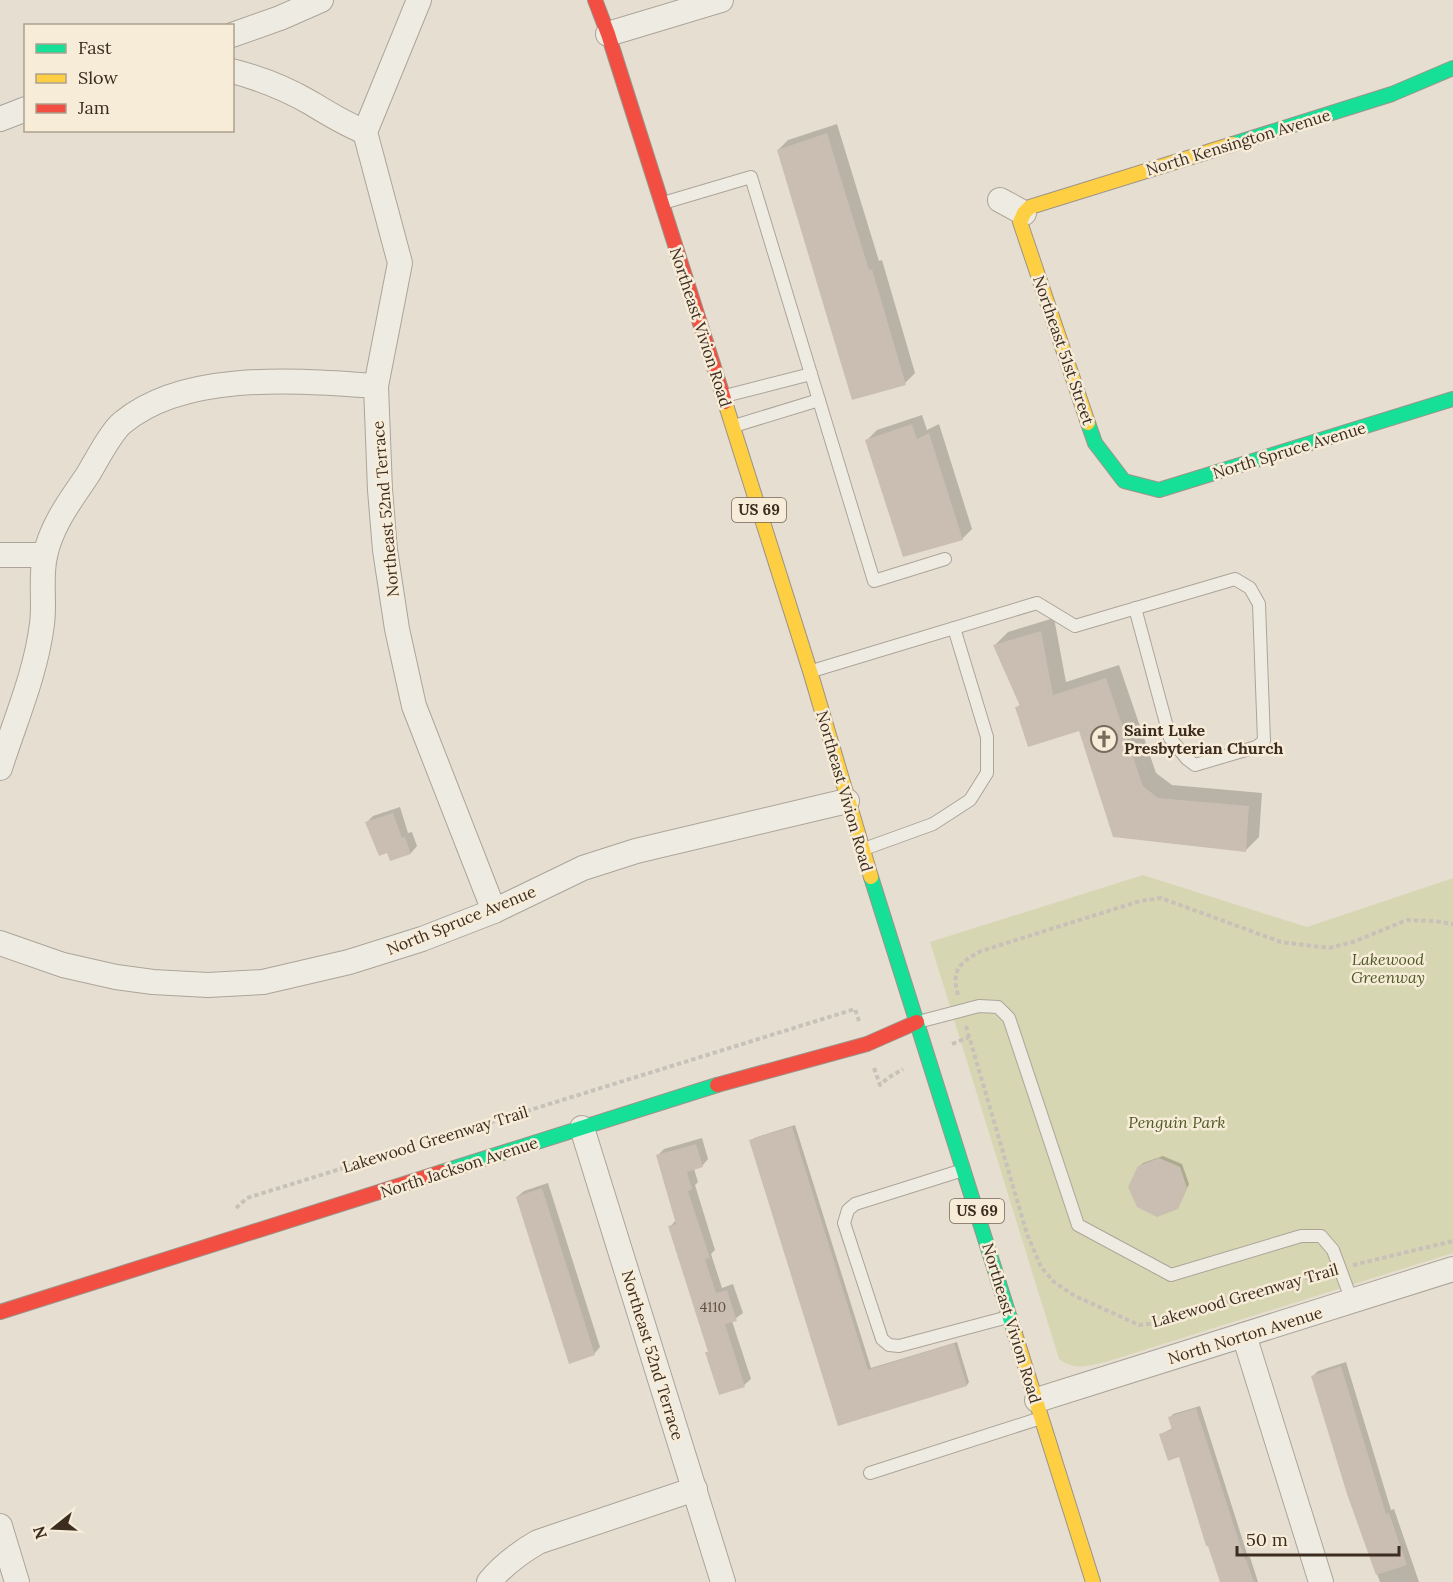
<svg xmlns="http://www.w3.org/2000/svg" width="1453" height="1582" viewBox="0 0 1453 1582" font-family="Lora,serif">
  <rect width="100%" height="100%" fill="#e6dfd1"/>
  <path fill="#d7d6b3" d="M 1143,875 L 1307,927 L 1453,878 L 1453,1253 L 1106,1362 C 1088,1366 1074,1371 1059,1359 L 930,942 Z"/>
  <g fill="#0003">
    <polygon points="837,124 879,261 882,260 915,373 905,383 778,150 788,140"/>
    <polygon points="922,415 927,430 939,424 972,529 962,539 867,440 877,430"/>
    <polygon points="1054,618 1066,682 1119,665 1156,773 1172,785 1262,793 1259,837 1246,850 1114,836 1080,729 1016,708 1021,704 995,645 1008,632"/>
    <polygon points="400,807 408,833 412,832 417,846 411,853 388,851 366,823 373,816"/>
    <polygon points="795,1125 871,1368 957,1342 969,1382 967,1385 839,1424 751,1141 754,1138"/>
    <polygon points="702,1138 708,1159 702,1166 694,1169 698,1182 695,1185 715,1250 711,1254 722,1288 733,1284 743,1313 732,1321 751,1379 744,1385 707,1353 709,1351 670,1227 676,1220 657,1156 664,1149"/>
    <polygon points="1163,1156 1182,1164 1189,1184 1178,1208 1139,1167 1143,1163"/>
    <polygon points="548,1183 600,1347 594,1354 517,1197 524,1191"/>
    <polygon points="1346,1362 1391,1510 1394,1509 1419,1582 1380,1582 1349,1493 1313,1376 1318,1371"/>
    <polygon points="1200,1406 1248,1557 1250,1557 1258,1582 1221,1582 1180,1456 1161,1434 1173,1428 1170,1418 1173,1414"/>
  </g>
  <g fill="#cabeb2">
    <polygon points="827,133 869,270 872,269 906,385 852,400 777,150"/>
    <polygon points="912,424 917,439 929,433 963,540 903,557 865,440"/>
    <polygon points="1041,631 1053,695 1106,678 1143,786 1158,798 1249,806 1246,852 1113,837 1079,731 1028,747 1015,707 1020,706 993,645"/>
    <polygon points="393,813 402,838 405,837 411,854 390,861 387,853 379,856 365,822"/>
    <polygon points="792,1127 868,1370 954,1343 967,1386 838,1426 749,1140"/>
    <polygon points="696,1144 703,1167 687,1172 692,1189 688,1191 710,1258 705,1259 716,1293 727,1290 737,1321 725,1324 745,1387 719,1395 705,1352 708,1352 668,1226 676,1224 656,1155"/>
    <polygon points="1159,1158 1180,1167 1187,1188 1178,1209 1157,1217 1137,1207 1128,1187 1138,1166"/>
    <polygon points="542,1188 595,1355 569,1364 516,1197"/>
    <polygon points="1341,1366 1386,1514 1389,1513 1407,1565 1376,1575 1347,1494 1311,1376"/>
    <polygon points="1196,1408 1245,1560 1246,1559 1254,1582 1220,1582 1208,1546 1206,1546 1179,1457 1168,1461 1159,1434 1172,1430 1168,1417"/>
  </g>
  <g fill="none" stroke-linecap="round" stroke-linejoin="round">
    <defs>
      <g id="lane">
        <polyline points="663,203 751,177 874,581 945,559"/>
        <polyline points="725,396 811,374"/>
        <polyline points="734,426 819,400"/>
        <polyline points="812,671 1037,603 1075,626 1235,579 1250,588 1259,604 1264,741 1256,747 1195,765 1187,759 1170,738 1135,608"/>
        <polyline points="864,849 933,824 970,800 987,773 987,737 954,628"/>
        <polyline points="918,1022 979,1006 998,1007 1009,1018 1078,1225 1171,1275 1301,1236 1321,1236 1333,1250 1352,1301"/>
        <polyline points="963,1170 855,1204 848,1210 844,1223 882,1339 889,1345 899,1346 1008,1317"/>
        <polyline points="870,1473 1041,1418"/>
      </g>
      <g id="street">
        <polyline points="419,0 365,132 400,263 376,386 380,490 385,550 397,629 414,706 494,911"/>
        <polyline points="608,34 721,0"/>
        <polyline points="232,35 280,18 321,0"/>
        <path d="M 232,71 C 259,78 287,89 311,103 C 329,114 345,124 365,132"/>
        <polyline points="0,119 26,109"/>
        <polyline points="1000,200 1024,213"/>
        <polyline points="0,555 45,555"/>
        <path d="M 0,768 C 15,721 36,673 42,624 C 45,601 40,578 45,556 C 51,526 70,501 87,476 C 95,463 111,432 122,423 C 185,370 299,381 376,386"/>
        <polyline points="0,943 63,965 116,977 153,982 208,985 263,982 349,962 422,939 494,911 583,868 636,851 847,801"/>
        <polyline points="582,1128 723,1582"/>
        <polyline points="1244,1335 1321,1582"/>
        <polyline points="1037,1400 1453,1269"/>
        <polyline points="0,1526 17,1582"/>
        <path d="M 489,1582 C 502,1566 519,1553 538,1542 L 695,1489"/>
      </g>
      <g id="fast">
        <polyline points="1233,144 1392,94 1453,68"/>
        <polyline points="1088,423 1095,443 1124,481 1159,490 1453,399"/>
        <polyline points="871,877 1015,1334"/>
        <polyline points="442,1172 717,1085"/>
      </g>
      <g id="slow">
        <polyline points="725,402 810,671 871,877"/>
        <polyline points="1088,423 1020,222 1024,213 1030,207 1233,144"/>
        <polyline points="1015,1334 1093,1582"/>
      </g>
      <g id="jam">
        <polyline points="595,0 608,34 725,402"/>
        <polyline points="717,1085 867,1044 917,1022"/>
        <polyline points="0,1312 442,1172"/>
      </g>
    </defs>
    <use href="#lane" stroke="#aca499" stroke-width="14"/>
    <use href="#street" stroke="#aca499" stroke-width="26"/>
    <use href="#fast" stroke="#9c9489" stroke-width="16"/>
    <use href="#slow" stroke="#9c9489" stroke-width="16"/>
    <use href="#jam" stroke="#9c9489" stroke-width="16"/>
    <g stroke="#c7c1b9" stroke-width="4" stroke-dasharray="4.5 3" stroke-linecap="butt">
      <path d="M 958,995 C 951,970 959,963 981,951 L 1140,901 L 1161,898 L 1281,942 L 1329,948 L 1353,942 L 1407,920 L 1434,921 L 1453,924"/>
      <polyline points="966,1026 1027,1234 1041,1267 1054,1282 1075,1296 1139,1325 1158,1323 1326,1272"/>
      <polyline points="952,1044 969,1037"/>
      <polyline points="874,1068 880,1085 888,1078 903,1069"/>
      <polyline points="236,1208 247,1198 855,1009 859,1021"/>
      <polyline points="1353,1265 1453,1241"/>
    </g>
    <use href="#lane" stroke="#eeebe3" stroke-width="12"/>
    <use href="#street" stroke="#eeebe3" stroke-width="24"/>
    <use href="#fast" stroke="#16e098" stroke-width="14"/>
    <use href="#slow" stroke="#ffcf43" stroke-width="14"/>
    <use href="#jam" stroke="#f24e42" stroke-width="14"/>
  </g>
  <defs>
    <symbol id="church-ring" viewBox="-11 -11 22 22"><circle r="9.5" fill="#f7ecd8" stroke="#786b5e" stroke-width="1.5"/><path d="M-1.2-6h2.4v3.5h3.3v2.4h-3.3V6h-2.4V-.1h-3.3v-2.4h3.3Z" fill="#786b5e"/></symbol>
  </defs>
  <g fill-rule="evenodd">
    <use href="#church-ring" x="1089" y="724" width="30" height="30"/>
  </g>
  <g text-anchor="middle" stroke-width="5" stroke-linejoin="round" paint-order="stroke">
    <g font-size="14" fill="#605144">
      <text x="713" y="1312">4110</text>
    </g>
    <g fill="#f7ecd8" stroke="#756657" stroke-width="1.5">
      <rect x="732" y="498" width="54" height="24" rx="4.5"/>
      <rect x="950" y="1199" width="54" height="24" rx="4.5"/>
    </g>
    <g font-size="15" font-weight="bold" fill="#3d2d20">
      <text x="759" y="515">US 69</text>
      <text x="977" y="1216">US 69</text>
    </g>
    <g font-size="16" fill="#3d2d20" stroke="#f7ecd8">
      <text transform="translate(1238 142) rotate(-17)" y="6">North Kensington Avenue</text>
      <text transform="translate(701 327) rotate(72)" y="6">Northeast Vivion Road</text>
      <text transform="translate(1064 350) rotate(71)" y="6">Northeast 51st Street</text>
      <text transform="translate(1289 450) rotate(-17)" y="6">North Spruce Avenue</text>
      <text transform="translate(385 509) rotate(-95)" y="6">Northeast 52nd Terrace</text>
      <text transform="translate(845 791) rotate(74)" y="6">Northeast Vivion Road</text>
      <text transform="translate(461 920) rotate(-22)" y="6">North Spruce Avenue</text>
      <text transform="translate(435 1139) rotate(-17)" y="6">Lakewood Greenway Trail</text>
      <text transform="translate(459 1167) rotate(-18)" y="6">North Jackson Avenue</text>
      <text transform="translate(1245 1295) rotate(-16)" y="6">Lakewood Greenway Trail</text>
      <text transform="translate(1012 1323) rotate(73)" y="6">Northeast Vivion Road</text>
      <text transform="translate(1245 1335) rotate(-17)" y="6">North Norton Avenue</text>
      <text transform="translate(653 1355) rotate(73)" y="6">Northeast 52nd Terrace</text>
    </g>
    <g font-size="16" font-weight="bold" fill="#3d2d20" stroke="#f7ecd8" text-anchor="start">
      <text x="1124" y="736">Saint Luke<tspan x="1124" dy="18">Presbyterian Church</tspan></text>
    </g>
    <g font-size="16" font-style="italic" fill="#4f5927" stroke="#f7ecd8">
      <text x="1388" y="965">Lakewood<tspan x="1388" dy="18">Greenway</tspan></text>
      <text x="1177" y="1128">Penguin Park</text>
    </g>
  </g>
  <rect x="24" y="24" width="210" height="108" fill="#f7ecd8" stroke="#ada08e" stroke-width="1.5"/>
  <rect x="36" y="44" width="30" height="9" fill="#16e098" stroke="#ada08e" stroke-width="1.5"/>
  <text x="78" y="54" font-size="18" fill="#3d2d20">Fast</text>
  <rect x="36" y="74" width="30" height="9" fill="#ffcf43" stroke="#ada08e" stroke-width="1.5"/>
  <text x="78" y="84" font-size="18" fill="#3d2d20">Slow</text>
  <rect x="36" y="104" width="30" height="9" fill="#f24e42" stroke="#ada08e" stroke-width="1.5"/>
  <text x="78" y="114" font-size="18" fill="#3d2d20">Jam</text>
  <g transform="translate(54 1528) rotate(252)" stroke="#f7ecd8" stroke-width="4.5" paint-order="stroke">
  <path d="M0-4.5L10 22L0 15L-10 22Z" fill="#3d2d20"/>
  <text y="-9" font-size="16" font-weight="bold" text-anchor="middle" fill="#3d2d20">N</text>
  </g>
  <path d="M1237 1546v9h162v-9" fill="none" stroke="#3d2d20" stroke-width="3"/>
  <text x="1246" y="1546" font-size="18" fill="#3d2d20" stroke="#f7ecd8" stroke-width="4.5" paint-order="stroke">50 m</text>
</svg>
